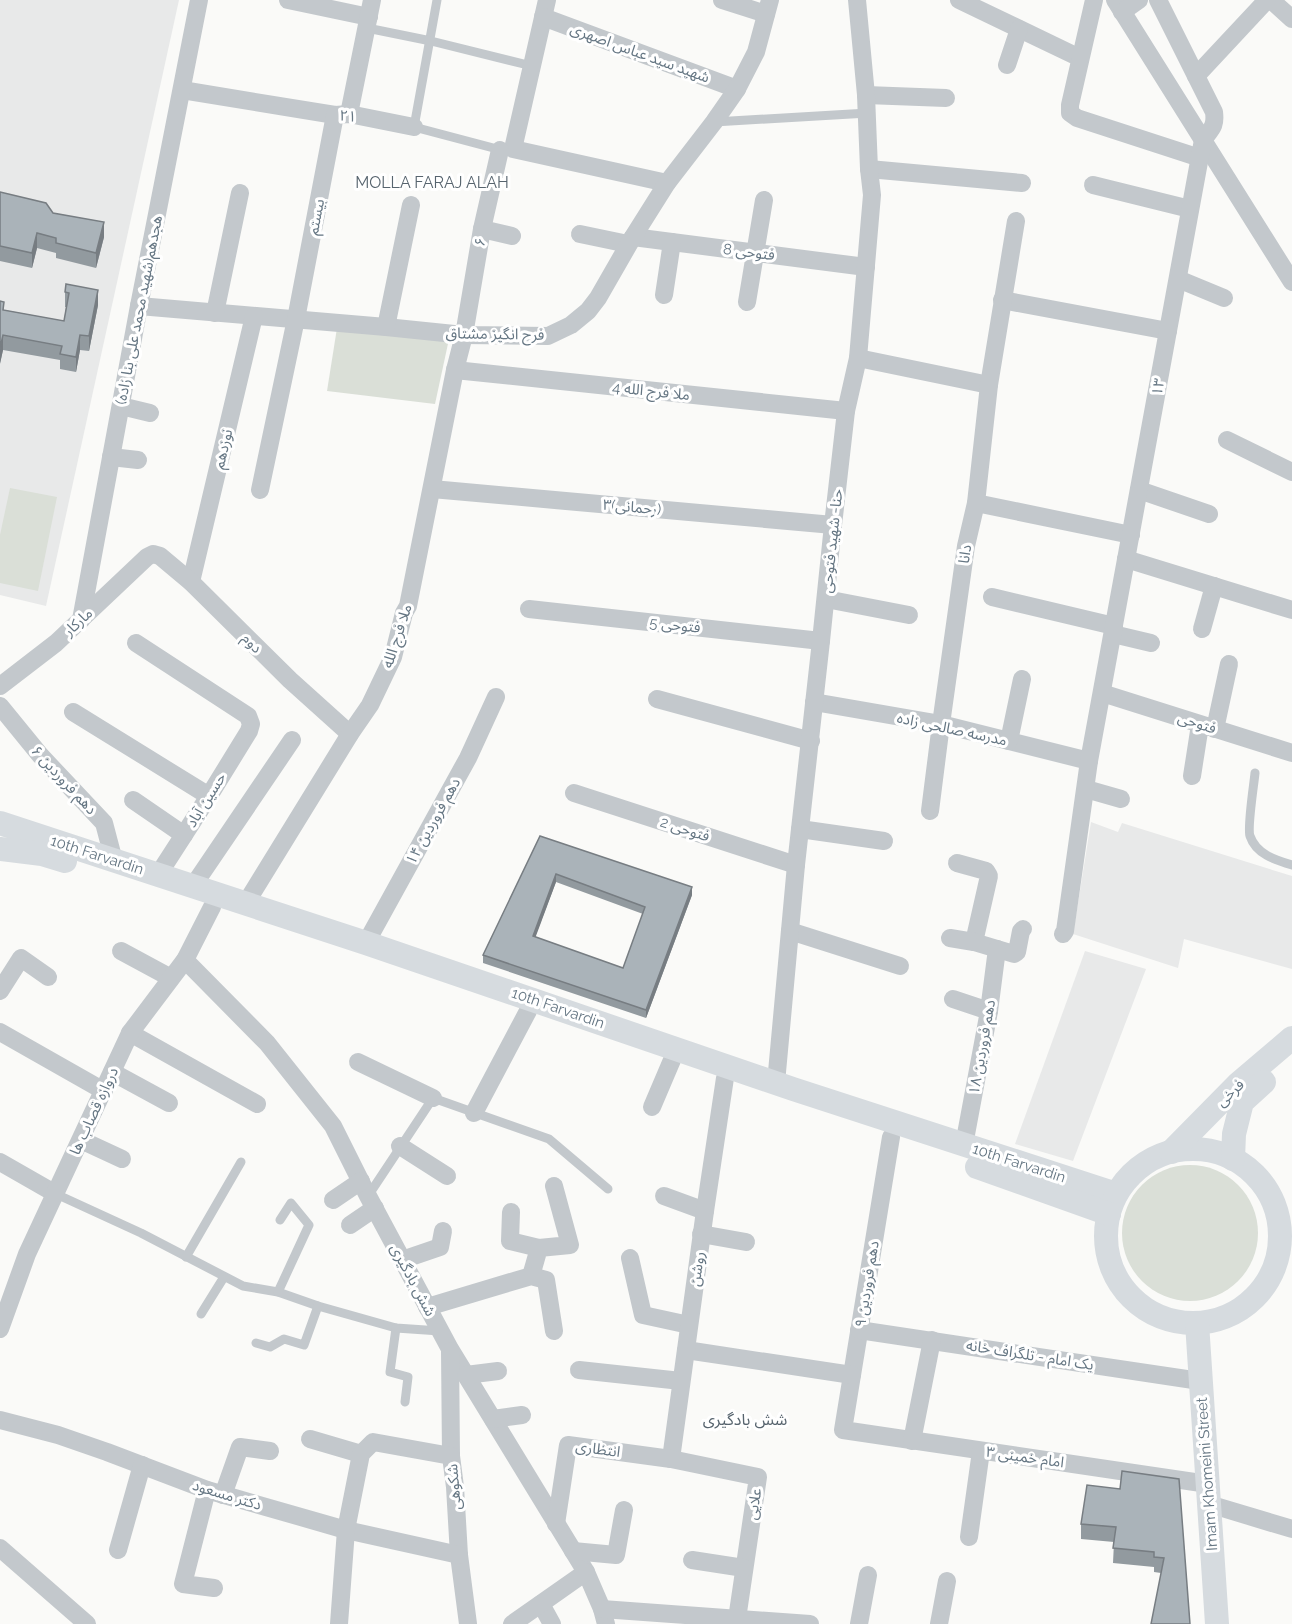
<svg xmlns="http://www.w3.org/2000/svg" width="1292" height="1624" viewBox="0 0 1292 1624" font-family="Raleway,'Noto Sans Arabic',sans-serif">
  <rect width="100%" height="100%" fill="#fafaf8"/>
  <g fill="#e8e9e9">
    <polygon points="0,0 179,0 46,606 0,595"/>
    <polygon points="1091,822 1118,832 1122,823 1292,876 1292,969 1184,939 1178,968 1073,934"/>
    <polygon points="1085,951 1146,969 1073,1161 1015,1144"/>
  </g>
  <g fill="#dadfd7">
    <polygon points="337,328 449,339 435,404 327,391"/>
    <polygon points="10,488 57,497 38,591 0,583 0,535"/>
    <circle cx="1190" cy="1233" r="68"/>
  </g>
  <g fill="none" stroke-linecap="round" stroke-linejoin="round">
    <g stroke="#c3c8cc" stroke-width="9">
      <polyline points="437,0 414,127 501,150"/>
      <polyline points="367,28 431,41 532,66"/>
      <polyline points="714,122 868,113"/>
      <path d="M 1255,773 C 1254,784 1247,828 1250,836 C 1256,854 1275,860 1292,865"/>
      <polyline points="56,1194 141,1233 243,1286 278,1292 318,1306 396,1328 440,1331"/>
      <polyline points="368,1196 433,1098 549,1139 608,1189"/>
      <polyline points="186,1257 241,1162"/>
      <polyline points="278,1292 309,1225 291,1203 280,1220"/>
      <polyline points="201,1314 224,1277"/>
      <polyline points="396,1328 390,1372 408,1377 405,1402"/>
      <polyline points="256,1343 270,1347 284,1339 304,1345 318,1306"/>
    </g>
    <g stroke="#c3c8cc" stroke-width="18">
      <polyline points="288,0 369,17"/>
      <polyline points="547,0 513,149 667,183"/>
      <polyline points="722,0 766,14"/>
      <polyline points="959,0 1080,58"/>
      <polyline points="1094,0 1070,105 1070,113 1077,118 1200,158"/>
      <polyline points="1115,0 1292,282"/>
      <polyline points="1271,0 1292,19"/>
      <polyline points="1122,12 1139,0"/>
      <polyline points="543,17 737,89"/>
      <polyline points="1007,65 1019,29"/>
      <polyline points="1196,76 1267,0"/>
      <polyline points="182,90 335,115 349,114 414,127"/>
      <polyline points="866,95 946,98"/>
      <polyline points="349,114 372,0"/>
      <polyline points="869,169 1022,183"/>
      <polyline points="1093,185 1190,209"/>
      <polyline points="482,229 512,236"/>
      <polyline points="580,234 628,244"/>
      <polyline points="633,237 866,267"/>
      <polyline points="1178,279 1224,298"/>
      <polyline points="664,295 672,242"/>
      <polyline points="1002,300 1168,331"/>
      <polyline points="747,302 764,200"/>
      <polyline points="139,306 386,327 464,335 548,336 571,325 588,311 598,298 633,237 667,183 714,122 737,89 756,52 770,0"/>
      <polyline points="215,313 240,193"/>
      <polyline points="386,327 411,205"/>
      <polyline points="858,358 989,385"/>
      <polyline points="455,370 846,411"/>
      <polyline points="121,406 150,413"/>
      <polyline points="1227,440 1292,472"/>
      <polyline points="111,457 138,460"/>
      <polyline points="432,489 833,525"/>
      <polyline points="260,490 296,319 335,115"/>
      <polyline points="1139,490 1209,514"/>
      <polyline points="976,503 1131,535"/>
      <polyline points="1126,559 1292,610"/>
      <polyline points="191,582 254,316"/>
      <polyline points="992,597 1114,626"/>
      <polyline points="826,599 909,615"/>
      <polyline points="529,609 821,641"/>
      <polyline points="81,620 139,306 199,0"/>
      <polyline points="1202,629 1214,586"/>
      <polyline points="1113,634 1151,643"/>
      <polyline points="136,643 248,716 251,724 249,731 209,796 158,875"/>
      <polyline points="0,686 56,643 147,557 153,554 160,556 191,582 290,680 350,734"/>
      <polyline points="1102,693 1292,753"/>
      <polyline points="657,699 811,741"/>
      <polyline points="814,702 941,724 1089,761"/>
      <polyline points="0,706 40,755 104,823 114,861"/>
      <polyline points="73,712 209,796"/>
      <polyline points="1215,729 1229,664"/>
      <polyline points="1009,741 1022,679"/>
      <polyline points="1192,776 1200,725"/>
      <polyline points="1086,789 1121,799"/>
      <polyline points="574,793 796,865"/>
      <polyline points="133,800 184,835"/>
      <polyline points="930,811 941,724 966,546 976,503 989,385 1016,221"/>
      <polyline points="800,829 884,841"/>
      <polyline points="957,863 986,871 989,876 974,942"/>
      <polyline points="193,886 292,740"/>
      <polyline points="246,903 350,734 370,705 393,657 404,613 408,606 455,370 464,335 482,229 500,150"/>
      <polyline points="790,931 900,966"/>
      <path d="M 1063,934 L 1065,931 L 1089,761 L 1203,140 C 1211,129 1216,127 1214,112 L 1158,0"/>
      <polyline points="950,938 974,942 1014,954 1017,952 1021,931 1023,929"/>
      <polyline points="366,943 468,758 496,697"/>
      <polyline points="121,951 171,978"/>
      <polyline points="185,960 267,1043 333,1126 368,1196 450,1349 586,1572 602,1609 606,1624"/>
      <polyline points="0,991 21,958 48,977"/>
      <polyline points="953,999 989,1011"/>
      <polyline points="0,1032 104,1091"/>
      <polyline points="130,1033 257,1104"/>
      <polyline points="358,1062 433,1098"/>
      <polyline points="112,1072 169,1103"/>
      <polyline points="776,1083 796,865 821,641 833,525 846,411 858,358 872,195 869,169 866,95 857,0"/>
      <polyline points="652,1107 672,1060"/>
      <polyline points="474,1113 528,1011"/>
      <polyline points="891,1137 843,1430 1208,1484"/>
      <polyline points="81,1140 122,1159"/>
      <polyline points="964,1145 989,1011 997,949"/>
      <polyline points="400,1146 447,1176"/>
      <polyline points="0,1162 56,1194"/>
      <polyline points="664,1196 705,1211"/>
      <polyline points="333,1200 361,1181"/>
      <polyline points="511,1212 510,1241 539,1248"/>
      <polyline points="350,1225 375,1208"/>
      <polyline points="701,1234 746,1242"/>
      <polyline points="630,1258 643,1315 689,1325"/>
      <polyline points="402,1260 440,1247 443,1231"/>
      <polyline points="531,1276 539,1248 570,1245 554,1186"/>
      <polyline points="427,1307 531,1276 546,1280 554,1331"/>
      <polyline points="0,1329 27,1254 130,1033 185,960 212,907"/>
      <polyline points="859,1330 1200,1381"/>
      <polyline points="686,1350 852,1375"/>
      <polyline points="450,1351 451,1456 455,1487 459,1555 468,1624"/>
      <polyline points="579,1370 681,1381"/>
      <polyline points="466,1375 498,1371"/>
      <polyline points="493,1419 522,1415"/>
      <polyline points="0,1420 58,1435 107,1452 207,1490 346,1530 459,1555"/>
      <polyline points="310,1439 361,1454"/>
      <polyline points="912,1441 932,1340"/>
      <polyline points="671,1459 705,1211 725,1078"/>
      <polyline points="207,1490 183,1584 214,1588"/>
      <polyline points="223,1495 240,1447 270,1451"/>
      <polyline points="1209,1504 1292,1529"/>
      <polyline points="556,1524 568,1445 671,1459 758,1477 737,1619"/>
      <polyline points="969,1537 981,1451"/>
      <polyline points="0,1548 87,1624"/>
      <polyline points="118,1550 142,1465"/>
      <polyline points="573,1551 616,1555 624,1510"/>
      <polyline points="692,1560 744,1568"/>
      <polyline points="541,1604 552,1624"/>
      <polyline points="602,1609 810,1624"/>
      <polyline points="339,1624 346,1530 361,1454 373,1442 451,1456"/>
      <polyline points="512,1624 586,1572"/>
      <polyline points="859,1624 868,1575"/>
      <polyline points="939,1624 947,1581"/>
    </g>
    <g stroke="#d6dbdf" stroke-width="24">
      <polyline points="0,823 366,943 793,1089 1116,1194"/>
      <polyline points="0,849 42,854 65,861"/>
      <circle cx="1193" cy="1236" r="87"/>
      <polyline points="1171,1152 1238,1084 1292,1038"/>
      <polyline points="1233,1159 1234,1134 1242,1102 1264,1082"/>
      <polyline points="977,1167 1109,1214"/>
      <polyline points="1197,1323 1217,1624"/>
    </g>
  </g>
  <g fill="#929a9f" fill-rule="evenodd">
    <polygon points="0,192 53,213 104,237 96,268 56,258 56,253 37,248 32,268 0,261"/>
    <polygon points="66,284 98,305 89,351 80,350 76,372 60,369 60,360 3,350 0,363 0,301 4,310 64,321 66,307 65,307 65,292"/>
    <path d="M 540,836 L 692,895 L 646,1018 L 483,963 L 483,955 ZM 556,882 L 643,914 L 623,968 L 535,937 Z"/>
    <polygon points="1179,1479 1161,1573 1154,1572 1154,1567 1113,1563 1114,1542 1081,1539 1081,1524 1120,1489"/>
  </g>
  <g fill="#777d82">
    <polygon points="104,222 104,237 96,268 96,253"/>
    <polygon points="37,233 37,248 32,268 32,253"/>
    <polygon points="98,290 98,305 89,351 89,336"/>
    <polygon points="3,335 3,350 0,364 0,349"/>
    <polygon points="80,335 80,350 76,372 76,357"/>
    <polygon points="556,874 556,882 533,944 533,936"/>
    <polygon points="692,887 692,895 646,1018 646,1010"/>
  </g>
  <g fill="#aab3b9" stroke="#777d82" stroke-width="1.5" fill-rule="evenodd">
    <polygon points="0,192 46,203 53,213 104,222 96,253 56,243 56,238 37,233 32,253 0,246"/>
    <polygon points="66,284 98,290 89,336 80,335 76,357 60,354 62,346 3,335 0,348 0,301 4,302 3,310 64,321 69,293 65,292"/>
    <path d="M 540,836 L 692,887 L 646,1010 L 483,955 ZM 556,874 L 645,907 L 623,968 L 533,936 Z"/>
    <polygon points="1122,1471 1179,1479 1190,1624 1151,1624 1164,1558 1154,1557 1154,1552 1113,1548 1116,1527 1081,1524 1087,1485 1120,1489"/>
  </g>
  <g text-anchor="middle" stroke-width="6" stroke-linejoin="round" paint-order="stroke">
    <g font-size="15" fill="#657683" stroke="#fff">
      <text transform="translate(640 53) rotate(20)" y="5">شهید سید عباس اصهری</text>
      <text transform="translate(348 116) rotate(5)" y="5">۲۱</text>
      <text transform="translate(316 217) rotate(-79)" y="5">بیستم</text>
      <text transform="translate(480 242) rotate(-80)" y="5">۶</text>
      <text transform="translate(749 252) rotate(7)" y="5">فتوحی 8</text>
      <text transform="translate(139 310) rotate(-79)" y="5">هجدهم(شهید محمد علی بنا زاده)</text>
      <text transform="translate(495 334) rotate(1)" y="5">فرح انگیز مشتاق</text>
      <text transform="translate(1158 387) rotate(-80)" y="5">۱۳</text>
      <text transform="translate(651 391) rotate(6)" y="5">4 ملا فرج الله</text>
      <text transform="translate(223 449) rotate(-77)" y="5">نوزدهم</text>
      <text transform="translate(632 507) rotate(5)" y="5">۳(رحمانی)</text>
      <text transform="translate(832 541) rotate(-84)" y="5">حنا- شهید فتوحی</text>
      <text transform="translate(965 554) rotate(-81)" y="5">دانا</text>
      <text transform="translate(78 622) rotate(-43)" y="5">مارکار</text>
      <text transform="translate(675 625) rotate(6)" y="5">فتوحی 5</text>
      <text transform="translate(397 636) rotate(-72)" y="5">ملا فرج الله</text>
      <text transform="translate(252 643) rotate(45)" y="5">دوم</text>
      <text transform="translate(1197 723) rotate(18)" y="5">فتوحی</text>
      <text transform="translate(952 729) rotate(12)" y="5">مدرسه صالحی زاده</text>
      <text transform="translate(64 780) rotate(47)" y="5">دهم فروردین ۶</text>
      <text transform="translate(206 800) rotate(-58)" y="5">حسین آباد</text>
      <text transform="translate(433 821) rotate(-61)" y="5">دهم فروردین ۱۴</text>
      <text transform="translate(685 829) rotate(18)" y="5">فتوحی 2</text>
      <text transform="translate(97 855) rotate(18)" y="5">10th Farvardin</text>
      <text transform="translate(558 1008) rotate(19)" y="5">10th Farvardin</text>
      <text transform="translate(982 1047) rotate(-80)" y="5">دهم فروردین ۱۸</text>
      <text transform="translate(1230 1093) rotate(-43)" y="5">فرخی</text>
      <text transform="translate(94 1111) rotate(-65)" y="5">دروازه قصاب ها</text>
      <text transform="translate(1019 1163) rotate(18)" y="5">10th Farvardin</text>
      <text transform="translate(697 1269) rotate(-82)" y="5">روشن</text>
      <text transform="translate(413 1280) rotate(62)" y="5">شش بادگیری</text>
      <text transform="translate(867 1284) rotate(-81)" y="5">دهم فروردین ۹</text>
      <text transform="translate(1030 1355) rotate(9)" y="5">یک امام - تلگراف خانه</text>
      <text transform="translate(598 1449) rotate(8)" y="5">انتظاری</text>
      <text transform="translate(1025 1457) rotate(8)" y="5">امام خمینی ۳</text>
      <text transform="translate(1207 1474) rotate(-94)" y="5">Imam Khomeini Street</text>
      <text transform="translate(454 1487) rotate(-95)" y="5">شکوهی</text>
      <text transform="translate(227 1495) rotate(17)" y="5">دکتر مسعود</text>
      <text transform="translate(754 1504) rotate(-81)" y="5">علایی</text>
    </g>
    <g font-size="16" fill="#57646e" stroke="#fff">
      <text x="432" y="188">MOLLA FARAJ ALAH</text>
      <text x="745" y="1425">شش بادگیری</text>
    </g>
  </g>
</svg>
